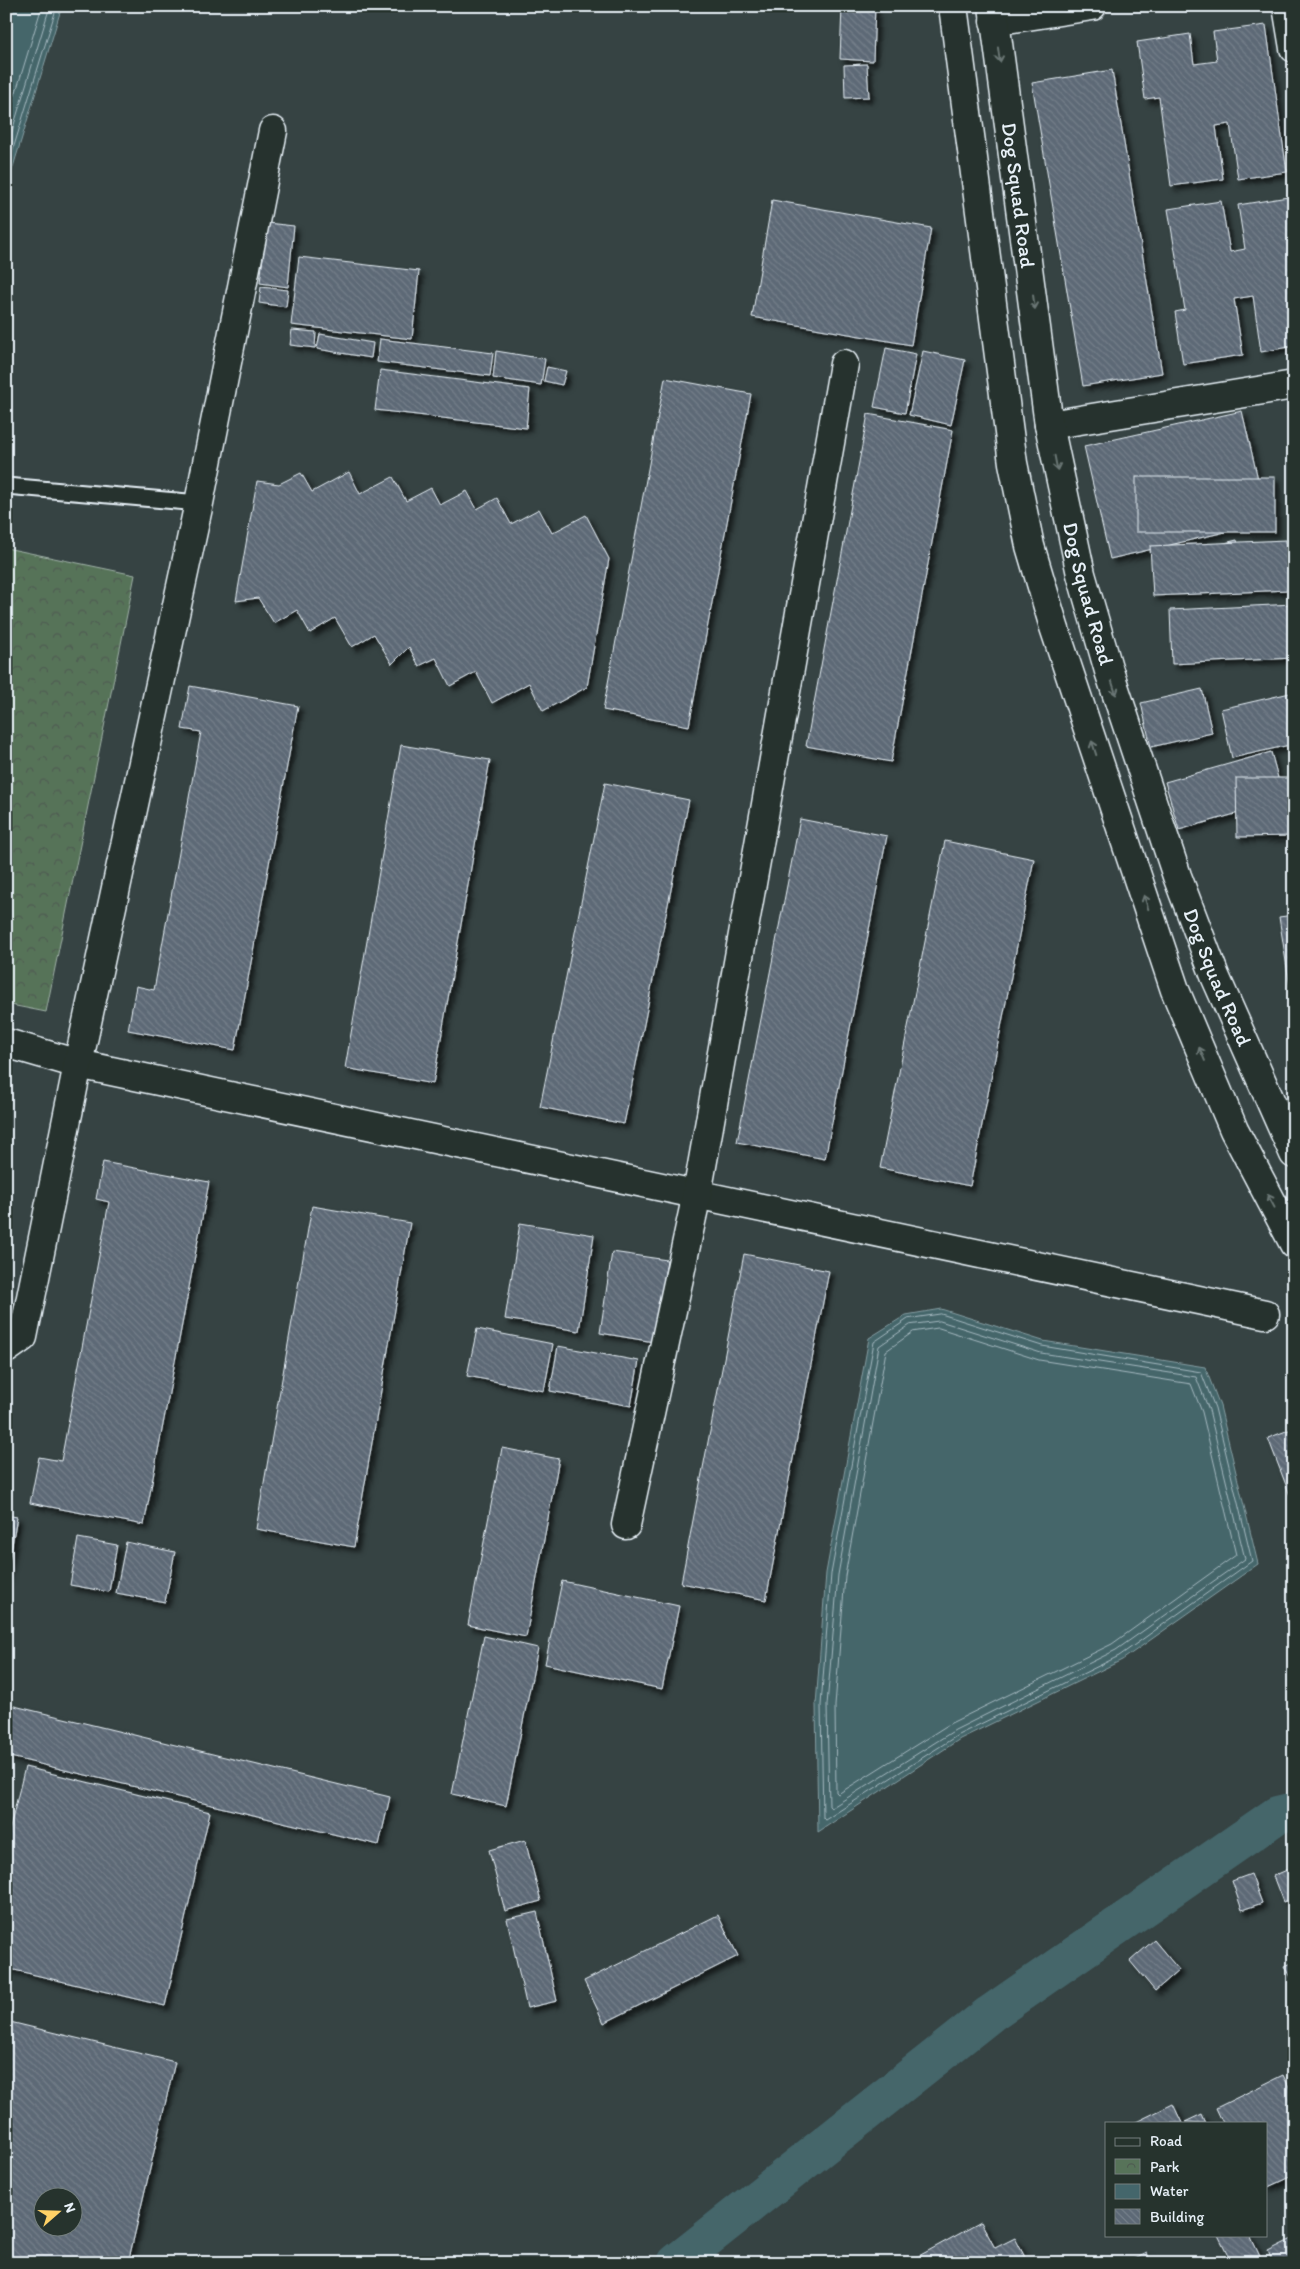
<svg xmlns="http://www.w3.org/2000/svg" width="1300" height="2269" viewBox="0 0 1300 2269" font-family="Itim,sans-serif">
  <defs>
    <pattern id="park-crowns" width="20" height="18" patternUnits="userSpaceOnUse" patternTransform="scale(1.25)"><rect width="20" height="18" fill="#577359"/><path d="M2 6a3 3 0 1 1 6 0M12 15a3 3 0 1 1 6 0" fill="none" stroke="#4e5b51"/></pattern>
    <pattern id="building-back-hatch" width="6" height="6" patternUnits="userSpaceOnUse" patternTransform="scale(1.25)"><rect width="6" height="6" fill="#5d6976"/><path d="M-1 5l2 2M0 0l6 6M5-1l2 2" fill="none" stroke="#747f8a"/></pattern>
    <filter id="shadow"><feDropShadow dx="4.5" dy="4.5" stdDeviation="2.5" flood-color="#0009"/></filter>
  </defs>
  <rect width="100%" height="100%" fill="#364343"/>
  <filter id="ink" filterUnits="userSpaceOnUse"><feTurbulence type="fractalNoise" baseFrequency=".02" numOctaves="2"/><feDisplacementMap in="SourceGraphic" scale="10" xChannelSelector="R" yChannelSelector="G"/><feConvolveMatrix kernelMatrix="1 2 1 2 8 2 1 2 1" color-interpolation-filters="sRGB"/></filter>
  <g filter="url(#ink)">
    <polygon fill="url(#park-crowns)" stroke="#a0b2a8" points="6,548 135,575 46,1012 6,1004"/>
    <g fill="#44666b" stroke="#869ea3">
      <polygon points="6,6 62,6 6,190"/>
      <polygon points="941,1309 1043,1341 1205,1367 1220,1406 1258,1564 1122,1660 960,1739 818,1832 816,1705 826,1573 869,1338 906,1315"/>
    </g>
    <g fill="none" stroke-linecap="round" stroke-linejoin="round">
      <g stroke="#a6b9c0" stroke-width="1">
        <polyline points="6,125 42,6"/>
        <polyline points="6,151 50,6"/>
        <polyline points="6,172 57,6"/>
        <polygon points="941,1314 1042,1346 1201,1372 1215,1408 1252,1561 1119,1656 958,1735 825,1820 823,1818 821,1705 831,1574 874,1342 908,1319"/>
        <polygon points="940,1321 1041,1353 1196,1377 1209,1410 1245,1559 1116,1650 955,1730 831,1808 829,1806 827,1705 838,1575 879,1346 910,1325"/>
        <polygon points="939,1328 1039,1360 1191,1384 1202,1412 1236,1555 1112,1644 951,1723 838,1794 836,1792 835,1706 845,1576 886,1351 913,1332"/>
      </g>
      <polyline stroke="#44666b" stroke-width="38" points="676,2263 990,2014 1277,1815 1294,1811"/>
    </g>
    <g fill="url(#building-back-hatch)" stroke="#e8f1f8" fill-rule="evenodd" filter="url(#shadow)">
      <polygon points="842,6 875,6 873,61 840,59"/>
      <polygon points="1266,25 1287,172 1238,179 1230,124 1216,126 1223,179 1171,186 1159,97 1145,99 1137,42 1190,34 1194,64 1217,61 1213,32"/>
      <polygon points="867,64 869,97 845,98 844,65"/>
      <polygon points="1112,70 1162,373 1083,386 1032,83"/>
      <polygon points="1288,197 1294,234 1294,346 1261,352 1253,296 1234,299 1243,355 1183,364 1175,312 1185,310 1168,209 1221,201 1230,252 1245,249 1238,205"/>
      <polygon points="772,200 931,228 911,345 752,317"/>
      <polygon points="267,223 294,226 288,287 260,283"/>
      <polygon points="299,257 419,271 412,339 291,325"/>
      <polygon points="261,287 288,290 286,307 259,303"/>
      <polygon points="292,330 316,332 315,348 290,345"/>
      <polygon points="320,334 373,343 371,358 317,349"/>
      <polygon points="380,339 493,353 490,376 377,362"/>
      <polygon points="886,348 916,354 905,413 874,407"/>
      <polygon points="496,351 545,359 541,385 493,378"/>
      <polygon points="923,351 965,360 951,425 909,415"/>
      <polygon points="547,367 566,371 562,385 544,381"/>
      <polygon points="380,370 530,389 526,428 375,410"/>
      <polygon points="665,378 751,394 689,726 603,710"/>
      <polygon points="1242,411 1268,522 1110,559 1084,446"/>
      <polygon points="868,414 953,430 891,762 806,746"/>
      <polygon points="349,472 360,494 393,477 406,501 431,488 440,505 467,491 477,509 497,498 511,524 539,509 552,533 586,515 609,559 587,687 543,711 529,683 492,703 476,672 450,686 436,658 419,666 409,647 392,664 374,634 352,647 335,618 310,633 297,610 274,623 258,598 236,601 257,481 279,484 301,473 312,492"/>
      <rect x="1136" y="477" width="139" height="55"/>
      <polygon points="1237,540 1248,586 1210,594 1199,549"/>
      <polygon points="1286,540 1289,590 1153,596 1150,546"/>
      <polygon points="1294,604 1294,658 1172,664 1170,610"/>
      <polygon points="190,686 298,706 235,1050 128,1030 136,986 154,990 201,732 182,729"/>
      <polygon points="1202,689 1212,733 1151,747 1141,703"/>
      <polygon points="1290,693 1294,711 1294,744 1232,758 1221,709"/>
      <polygon points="401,745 490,760 433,1084 345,1068"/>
      <polygon points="1271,752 1284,800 1179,830 1165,782"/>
      <polygon points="1236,778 1294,778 1294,836 1237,837"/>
      <polygon points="605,783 689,800 624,1124 540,1107"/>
      <polygon points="800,819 887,836 825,1159 737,1142"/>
      <polygon points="945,841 1034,859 970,1186 880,1168"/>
      <polygon points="1294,915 1294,1013 1279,917"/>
      <polygon points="103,1162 209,1182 144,1525 30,1503 39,1457 61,1461 109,1202 96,1199"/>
      <polygon points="312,1206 410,1223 354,1547 256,1529"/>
      <polygon points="520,1223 594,1235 579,1331 505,1319"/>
      <polygon points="612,1252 667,1260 654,1342 600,1333"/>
      <polygon points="744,1254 829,1271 766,1600 681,1583"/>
      <polygon points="477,1329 553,1344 544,1391 467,1376"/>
      <polygon points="558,1346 639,1361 631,1406 550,1391"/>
      <polygon points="1294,1428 1294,1506 1268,1438"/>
      <polygon points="502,1448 559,1459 526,1637 468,1625"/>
      <polygon points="6,1515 17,1517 6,1578"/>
      <polygon points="78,1538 117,1545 109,1592 70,1585"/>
      <polygon points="126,1542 175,1552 165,1602 116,1593"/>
      <polygon points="562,1581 679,1606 662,1689 545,1664"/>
      <polygon points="484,1636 538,1648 506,1806 452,1794"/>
      <polygon points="6,1704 390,1797 379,1845 6,1756"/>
      <polygon points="25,1767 210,1812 165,2006 6,1968 6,1844"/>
      <polygon points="525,1840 541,1901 505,1911 489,1850"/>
      <polygon points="1294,1867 1294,1898 1283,1902 1273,1876"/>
      <polygon points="1251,1874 1262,1903 1242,1910 1232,1881"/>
      <polygon points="537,1912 557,2001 527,2008 507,1919"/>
      <polygon points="718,1915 738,1956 604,2023 584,1981"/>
      <polygon points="1154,1940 1179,1970 1155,1991 1130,1961"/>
      <polygon points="1294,1962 1294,1983 1285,1966"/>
      <path d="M 6,2021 L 175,2062 L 128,2263 L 6,2263 ZM 42,2196 L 72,2196 L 72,2226 L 42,2226 Z"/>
      <polygon points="1283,2075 1294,2097 1294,2175 1266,2188 1266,2123 1223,2123 1216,2108"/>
      <polygon points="1173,2104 1182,2123 1134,2123"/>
      <polygon points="1202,2114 1206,2123 1185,2122"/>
      <polygon points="981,2222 995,2248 1015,2238 1028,2263 906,2263"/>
      <polygon points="1218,2235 1250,2235 1263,2263 1232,2263"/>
      <polygon points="1294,2238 1294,2263 1273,2263 1268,2251"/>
      <polygon points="1147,2253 1152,2263 1129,2263 1129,2262"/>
    </g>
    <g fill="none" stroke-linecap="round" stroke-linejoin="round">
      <defs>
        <polyline id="service" points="6,486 199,503"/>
        <g id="minor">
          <polyline points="1287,6 1294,48"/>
          <polyline points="994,21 1092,6"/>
          <polyline points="1049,425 1294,385"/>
          <polyline points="6,1043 78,1064 1265,1314"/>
          <polyline points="6,1349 23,1337 78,1064 199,503 273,131"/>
          <polyline points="626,1525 697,1194 844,364"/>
        </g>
        <g id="tertiary">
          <polyline points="953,6 1013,463 1030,546 1054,627 1175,990 1234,1130 1294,1244"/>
          <path id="s1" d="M 993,6 L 1049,425 L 1081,574 L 1109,671 L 1177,876 L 1215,976 L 1294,1154"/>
        </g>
      </defs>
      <use href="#service" stroke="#e8f1f8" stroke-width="19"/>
      <use href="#minor" stroke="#e8f1f8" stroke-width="31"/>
      <use href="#tertiary" stroke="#e8f1f8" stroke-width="31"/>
      <use href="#service" stroke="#26332d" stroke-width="15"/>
      <use href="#minor" stroke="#26332d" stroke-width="28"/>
      <use href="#tertiary" stroke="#26332d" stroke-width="28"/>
    </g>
    <defs><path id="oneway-shaft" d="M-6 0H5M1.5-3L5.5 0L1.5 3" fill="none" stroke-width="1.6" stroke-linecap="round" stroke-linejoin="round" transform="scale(1.25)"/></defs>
    <g stroke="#6a7674">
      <use href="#oneway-shaft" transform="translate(999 55) rotate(82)"/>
      <use href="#oneway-shaft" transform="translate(1034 302) rotate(82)"/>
      <use href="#oneway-shaft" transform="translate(1056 463) rotate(79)"/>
      <use href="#oneway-shaft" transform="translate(1114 688) rotate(72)"/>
      <use href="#oneway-shaft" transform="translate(1094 748) rotate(-108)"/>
      <use href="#oneway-shaft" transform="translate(1146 902) rotate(-108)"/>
      <use href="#oneway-shaft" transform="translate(1202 1054) rotate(-113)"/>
      <use href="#oneway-shaft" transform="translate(1271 1201) rotate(-118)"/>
    </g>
  </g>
  <g text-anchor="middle" stroke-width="5" stroke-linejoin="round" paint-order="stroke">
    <g font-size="21" fill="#e8f1f8" stroke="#26332d">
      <text dy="7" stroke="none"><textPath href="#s1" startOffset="191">Dog Squad Road</textPath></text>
      <text dy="7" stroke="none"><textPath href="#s1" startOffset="596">Dog Squad Road</textPath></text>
      <text dy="7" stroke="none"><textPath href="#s1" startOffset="1001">Dog Squad Road</textPath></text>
    </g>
  </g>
  <rect width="1300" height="2269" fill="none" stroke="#26332d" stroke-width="25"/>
  <rect x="12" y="12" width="1275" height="2244" fill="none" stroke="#e8f1f8" stroke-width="2" filter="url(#ink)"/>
  <rect x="1105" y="2122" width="162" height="115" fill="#26332d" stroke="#747f7e"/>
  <rect x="1115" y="2138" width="25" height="8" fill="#26332d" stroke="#747f7e"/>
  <text x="1150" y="2146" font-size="15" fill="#e8f1f8">Road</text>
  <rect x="1115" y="2159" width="25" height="15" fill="url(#park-crowns)" stroke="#747f7e"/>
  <text x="1150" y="2172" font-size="15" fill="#e8f1f8">Park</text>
  <rect x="1115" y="2184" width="25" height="15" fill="#44666b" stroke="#747f7e"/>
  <text x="1150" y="2196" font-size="15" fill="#e8f1f8">Water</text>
  <rect x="1115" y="2209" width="25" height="15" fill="url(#building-back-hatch)" stroke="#747f7e"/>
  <text x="1150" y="2222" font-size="15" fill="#e8f1f8">Building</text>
  <g transform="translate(58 2212) rotate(70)"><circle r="24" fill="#26332d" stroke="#747f7e"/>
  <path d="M0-4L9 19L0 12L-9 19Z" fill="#ffd166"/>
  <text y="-8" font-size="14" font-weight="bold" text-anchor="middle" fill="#e8f1f8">N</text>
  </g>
</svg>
